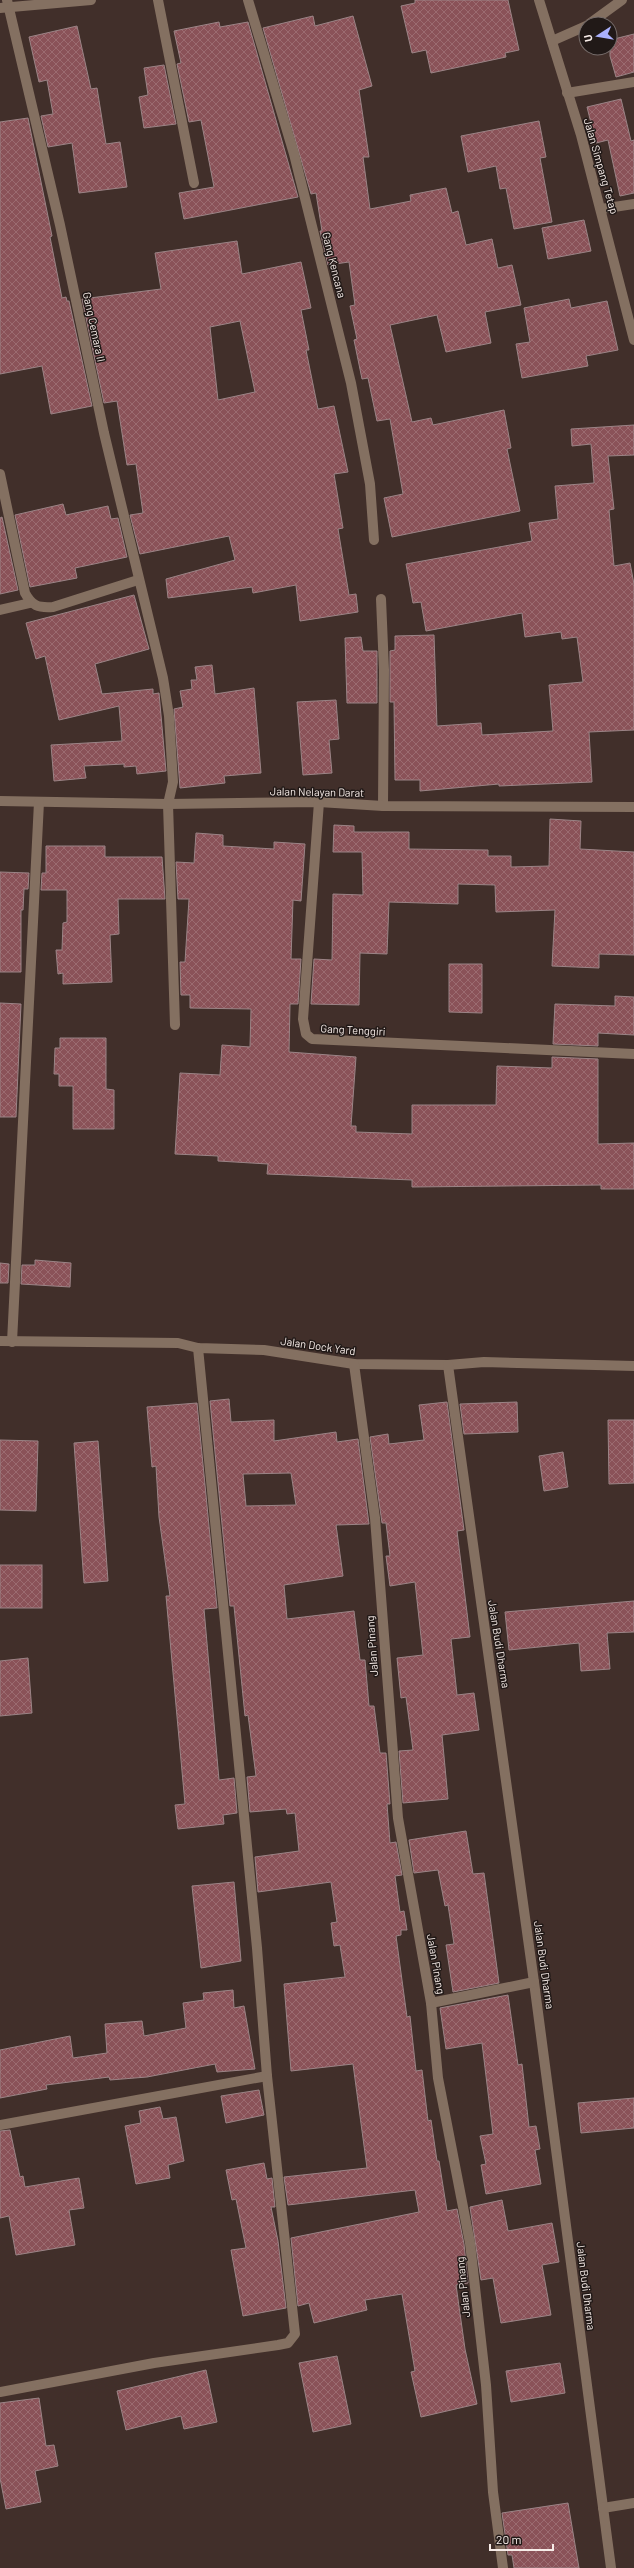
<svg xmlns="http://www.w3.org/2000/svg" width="634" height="2568" viewBox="0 0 634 2568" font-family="Barlow,sans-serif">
  <defs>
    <pattern id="building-cross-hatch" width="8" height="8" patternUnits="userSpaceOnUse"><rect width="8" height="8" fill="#8a5258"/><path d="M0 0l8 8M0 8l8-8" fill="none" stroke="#9b6b70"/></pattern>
  </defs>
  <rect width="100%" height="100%" fill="#412f2a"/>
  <g fill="url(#building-cross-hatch)" stroke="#9b8486" fill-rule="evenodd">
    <polygon points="415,0 508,0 519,50 505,53 506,57 431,73 426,50 412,53 401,6 415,3"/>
    <polygon points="313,16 315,26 353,16 372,86 359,90 369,157 363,157 370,209 411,201 410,195 446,188 452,213 458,211 466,245 492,239 498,268 512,265 521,305 485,312 491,343 446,352 437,315 390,325 412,422 431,418 433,425 504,410 511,448 507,449 520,511 392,537 384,498 403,494 390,419 377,421 368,378 362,379 354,340 357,339 350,306 355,305 349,262 328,265 320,231 322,231 316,193 311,194 263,28"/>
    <polygon points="219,22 220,27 248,22 298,197 184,219 179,193 214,187 201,120 189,122 177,64 181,63 174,31"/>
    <polygon points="77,26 91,89 97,88 106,144 120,142 127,187 79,193 72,143 48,147 41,116 53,114 47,80 39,82 29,37"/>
    <polygon points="634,34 634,72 616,77 610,56 610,40"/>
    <polygon points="164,65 176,124 144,128 139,97 148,95 144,68"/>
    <polygon points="621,99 631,141 634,140 634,193 620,196 608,140 596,143 587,107"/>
    <polygon points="28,118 52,236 50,237 62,298 66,297 67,301 69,301 92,406 51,414 42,366 0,374 0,122"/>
    <polygon points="539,121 546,157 540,158 552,222 514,229 506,188 500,189 496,166 468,172 461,136"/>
    <polygon points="584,220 591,251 548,259 542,228"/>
    <path d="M 237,241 L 242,274 L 301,262 L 311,308 L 301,310 L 309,350 L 306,350 L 318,409 L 334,406 L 348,472 L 334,474 L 343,528 L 338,529 L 349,595 L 356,594 L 358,612 L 300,621 L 296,585 L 253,593 L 252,587 L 168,598 L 166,579 L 235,560 L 229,536 L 140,554 L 130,515 L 143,513 L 136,464 L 127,465 L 117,401 L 104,403 L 82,299 L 161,289 L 155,253 ZM 240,321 L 255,392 L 218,400 L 210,327 Z"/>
    <polygon points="569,299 571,308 607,301 618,350 586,356 588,366 522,378 516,344 530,342 524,308"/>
    <polygon points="634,425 634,455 608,456 614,509 609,510 614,566 630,563 634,584 634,730 589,732 592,782 499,786 499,784 420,791 420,780 395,780 394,702 390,702 390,651 395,650 395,636 434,635 437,726 481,723 482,735 553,731 549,685 583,682 577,637 562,639 561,632 525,637 522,613 426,631 421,602 413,603 406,564 532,541 529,523 558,519 555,486 594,483 591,444 572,446 571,429"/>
    <polygon points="63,504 66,515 108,506 111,519 118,518 127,557 75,568 77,578 30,587 15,515"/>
    <polygon points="2,517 18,590 0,594 0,518"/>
    <polygon points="134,595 149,649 95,664 102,694 153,689 153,694 159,693 166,771 137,774 136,766 124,767 124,764 84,766 86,778 54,781 51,745 122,741 119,706 59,720 45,656 36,659 26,623"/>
    <polygon points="361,637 363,651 377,651 377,703 347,703 345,638"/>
    <polygon points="212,665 215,694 254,688 261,773 224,776 225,783 180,788 174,709 183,707 180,691 192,689 191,680 197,680 195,667"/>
    <polygon points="336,700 339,739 329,740 332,773 303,775 297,702"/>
    <polygon points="550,819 581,821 580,849 634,852 634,955 599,954 599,968 552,966 555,910 496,912 495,885 458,884 458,904 389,902 387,954 360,953 359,1005 311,1004 314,959 332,960 333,894 363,895 362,852 333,852 334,825 354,826 354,832 409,832 409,849 488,850 488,856 511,856 511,867 549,866"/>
    <polygon points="196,833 223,835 223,846 274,849 274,842 305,844 301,901 293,900 291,959 301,959 298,1004 290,1004 289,1052 356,1057 351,1126 356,1126 356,1132 412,1134 412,1105 496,1105 497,1066 552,1068 552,1057 598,1059 598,1144 634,1143 634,1189 601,1189 601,1185 412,1187 412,1180 267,1174 268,1164 218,1161 218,1156 175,1154 180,1073 220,1075 222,1045 250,1047 251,1009 190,1008 190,995 181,995 180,962 185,962 189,899 178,899 176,862 194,863"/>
    <polygon points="46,846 105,846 105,857 162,857 165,899 118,899 119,934 110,935 112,982 63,984 63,973 58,974 56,950 62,950 63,923 67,922 67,890 41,890 42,873 46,873"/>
    <polygon points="0,872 29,873 28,889 24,889 23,910 21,910 21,972 0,972"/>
    <polygon points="449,964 482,964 482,1013 449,1012"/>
    <polygon points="615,996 634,997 634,1035 598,1033 598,1046 553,1044 555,1004 615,1006"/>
    <polygon points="0,1003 21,1004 16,1117 0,1117"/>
    <polygon points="60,1038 106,1038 106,1089 114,1090 114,1129 73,1129 73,1086 59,1086 59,1074 54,1074 55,1048 60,1048"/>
    <polygon points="35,1260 71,1263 70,1287 21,1284 22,1265 35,1265"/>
    <polygon points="0,1263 9,1264 8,1283 0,1283"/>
    <path d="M 229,1399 L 231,1422 L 274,1420 L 274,1441 L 336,1432 L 337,1442 L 358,1439 L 369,1524 L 336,1525 L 343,1576 L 284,1585 L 287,1619 L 354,1611 L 360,1660 L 365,1660 L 369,1706 L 374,1706 L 380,1753 L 386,1753 L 390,1804 L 387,1804 L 390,1843 L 396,1842 L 402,1875 L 395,1876 L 400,1912 L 404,1911 L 407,1930 L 401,1930 L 401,1935 L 396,1936 L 407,2017 L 410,2016 L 416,2071 L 422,2070 L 428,2121 L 431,2120 L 437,2161 L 439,2161 L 447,2211 L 457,2209 L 464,2244 L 468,2283 L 456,2285 L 465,2349 L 477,2404 L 421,2417 L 411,2372 L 415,2371 L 402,2294 L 365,2300 L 367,2310 L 314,2323 L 309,2303 L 298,2306 L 291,2238 L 419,2212 L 415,2190 L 288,2205 L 284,2177 L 367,2168 L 353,2064 L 291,2071 L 284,1984 L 345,1977 L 340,1945 L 334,1946 L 331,1923 L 337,1922 L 331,1882 L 258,1892 L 255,1857 L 299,1851 L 295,1813 L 287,1814 L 286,1809 L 250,1812 L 247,1777 L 256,1776 L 248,1715 L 245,1716 L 234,1606 L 230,1606 L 210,1401 ZM 291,1473 L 296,1505 L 246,1506 L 243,1474 Z"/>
    <polygon points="447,1402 464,1530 457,1531 470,1637 451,1639 457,1695 474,1693 479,1730 442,1735 448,1799 403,1803 399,1751 413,1750 406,1697 401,1698 397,1658 423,1655 415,1582 390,1586 386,1556 390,1556 386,1523 382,1523 370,1437 388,1434 389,1444 424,1440 419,1405"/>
    <polygon points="517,1402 518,1432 464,1434 460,1404"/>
    <polygon points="197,1403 217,1608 204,1609 219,1780 234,1778 237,1813 223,1815 224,1824 178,1829 175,1805 185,1804 166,1596 170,1596 159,1517 156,1466 152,1467 147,1407"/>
    <polygon points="608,1420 634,1420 634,1483 609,1484"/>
    <polygon points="0,1440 38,1441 36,1511 0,1510"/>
    <polygon points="98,1441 108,1581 84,1583 74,1443"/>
    <polygon points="563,1452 568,1487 544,1491 539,1456"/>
    <rect x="0" y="1565" width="42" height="43"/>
    <polygon points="634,1601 634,1632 607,1633 610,1669 581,1671 579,1643 509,1650 505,1612"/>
    <polygon points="28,1658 32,1713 0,1716 0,1661"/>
    <polygon points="466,1831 473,1874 484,1873 499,1983 453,1992 446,1945 454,1944 448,1905 445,1906 438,1870 414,1873 409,1840"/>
    <polygon points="234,1882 241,1961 201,1968 192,1886"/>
    <polygon points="233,1990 234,2008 244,2006 255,2069 217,2072 215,2064 147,2077 110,2080 109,2077 46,2085 47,2089 0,2098 0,2050 70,2036 73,2058 107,2053 105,2024 142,2021 144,2036 186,2028 183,2003 204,2000 203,1993"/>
    <polygon points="508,1995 518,2065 522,2064 529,2127 536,2126 540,2149 535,2150 541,2184 486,2194 481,2165 486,2164 480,2136 493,2134 482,2043 446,2049 440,2008"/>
    <polygon points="259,2090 264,2115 226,2123 221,2096"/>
    <polygon points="634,2098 634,2128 581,2133 578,2103"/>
    <polygon points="160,2107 163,2119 176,2117 184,2161 168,2165 170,2178 136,2184 125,2126 141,2123 139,2111"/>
    <polygon points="10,2130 20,2177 23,2176 25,2187 79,2178 84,2208 69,2210 75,2245 16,2255 9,2216 0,2218 0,2131"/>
    <polygon points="264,2163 267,2179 272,2178 275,2207 271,2207 278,2241 286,2308 243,2316 231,2250 246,2248 236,2199 232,2200 226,2170"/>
    <polygon points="502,2200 508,2231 552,2223 559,2262 542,2265 551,2315 501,2323 493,2278 481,2280 470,2207"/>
    <polygon points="337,2356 351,2424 313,2432 299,2363"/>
    <polygon points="560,2363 565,2393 511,2402 506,2371"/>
    <polygon points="206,2370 217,2422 184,2429 181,2416 126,2430 117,2391"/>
    <polygon points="39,2398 46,2446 54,2445 58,2466 35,2471 41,2502 6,2509 0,2478 0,2403"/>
    <polygon points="568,2503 579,2568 514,2568 512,2555 508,2555 502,2513"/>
  </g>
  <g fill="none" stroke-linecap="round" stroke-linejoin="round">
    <g stroke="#847061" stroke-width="10">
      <polyline points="7,0 60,225 104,433 163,678 169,716 173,782 168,804 175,1025"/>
      <polyline points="158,0 194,183"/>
      <polyline points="248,0 294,154 351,383 370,484 374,540"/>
      <polyline points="539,0 581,135 634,340"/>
      <polyline points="0,8 91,0"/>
      <polyline points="589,24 622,0"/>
      <polyline points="552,41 586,26"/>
      <polyline points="567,93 634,82"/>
      <polyline points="601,209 634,204"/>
      <path d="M 0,474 L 25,593 C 32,606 38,608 53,607 L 138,580"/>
      <polyline points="381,599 384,670 383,806"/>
      <polyline points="0,610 30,603"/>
      <polyline points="0,801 168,804 319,802 383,806 634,807"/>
      <polyline points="319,802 303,1019 306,1034 312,1039 634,1054"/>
      <polyline points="0,1341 178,1343 198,1348 264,1350 354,1364 448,1365 484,1362 634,1366"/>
      <polyline points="12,1342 39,802"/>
      <polyline points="354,1364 375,1518 398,1818 431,2003 438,2078 470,2243 486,2385 493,2492 503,2568"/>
      <polyline points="448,1365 534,1982 611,2568"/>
      <polyline points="431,2003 534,1982"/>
      <polyline points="0,2125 267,2076"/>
      <polyline points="0,2392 154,2363 278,2345 288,2343 295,2334 267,2076 257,1948 198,1348"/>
      <polyline points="603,2508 634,2503"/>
    </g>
  </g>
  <g text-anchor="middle" stroke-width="3" stroke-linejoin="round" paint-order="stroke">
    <g font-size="11" fill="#f7ece8" stroke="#211917">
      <text transform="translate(601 166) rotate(74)" y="4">Jalan Simpang Tetap</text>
      <text transform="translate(334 265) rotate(76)" y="4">Gang Kencana</text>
      <text transform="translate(94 327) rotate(78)" y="4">Gang Cemara II</text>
      <text transform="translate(317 792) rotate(1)" y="4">Jalan Nelayan Darat</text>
      <text transform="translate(353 1030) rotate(3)" y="4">Gang Tenggiri</text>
      <text transform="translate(318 1346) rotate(8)" y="4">Jalan Dock Yard</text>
      <text transform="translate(499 1644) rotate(81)" y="4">Jalan Budi Dharma</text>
      <text transform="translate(372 1646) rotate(-94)" y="4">Jalan Pinang</text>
      <text transform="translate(436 1964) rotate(80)" y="4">Jalan Pinang</text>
      <text transform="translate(544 1965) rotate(82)" y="4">Jalan Budi Dharma</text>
      <text transform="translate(586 2286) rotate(83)" y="4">Jalan Budi Dharma</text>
      <text transform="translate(463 2287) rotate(-96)" y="4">Jalan Pinang</text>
    </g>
  </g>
  <g transform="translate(598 36) rotate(258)"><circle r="19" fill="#211917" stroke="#776d6b"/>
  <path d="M0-3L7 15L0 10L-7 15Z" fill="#aab0fb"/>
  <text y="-6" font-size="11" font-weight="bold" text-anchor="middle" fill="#f7ece8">U</text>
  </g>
  <path d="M490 2544v6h63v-6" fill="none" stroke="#f7ece8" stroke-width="2"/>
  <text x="496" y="2544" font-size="12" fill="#f7ece8" stroke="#211917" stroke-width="3" paint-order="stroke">20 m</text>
</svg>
